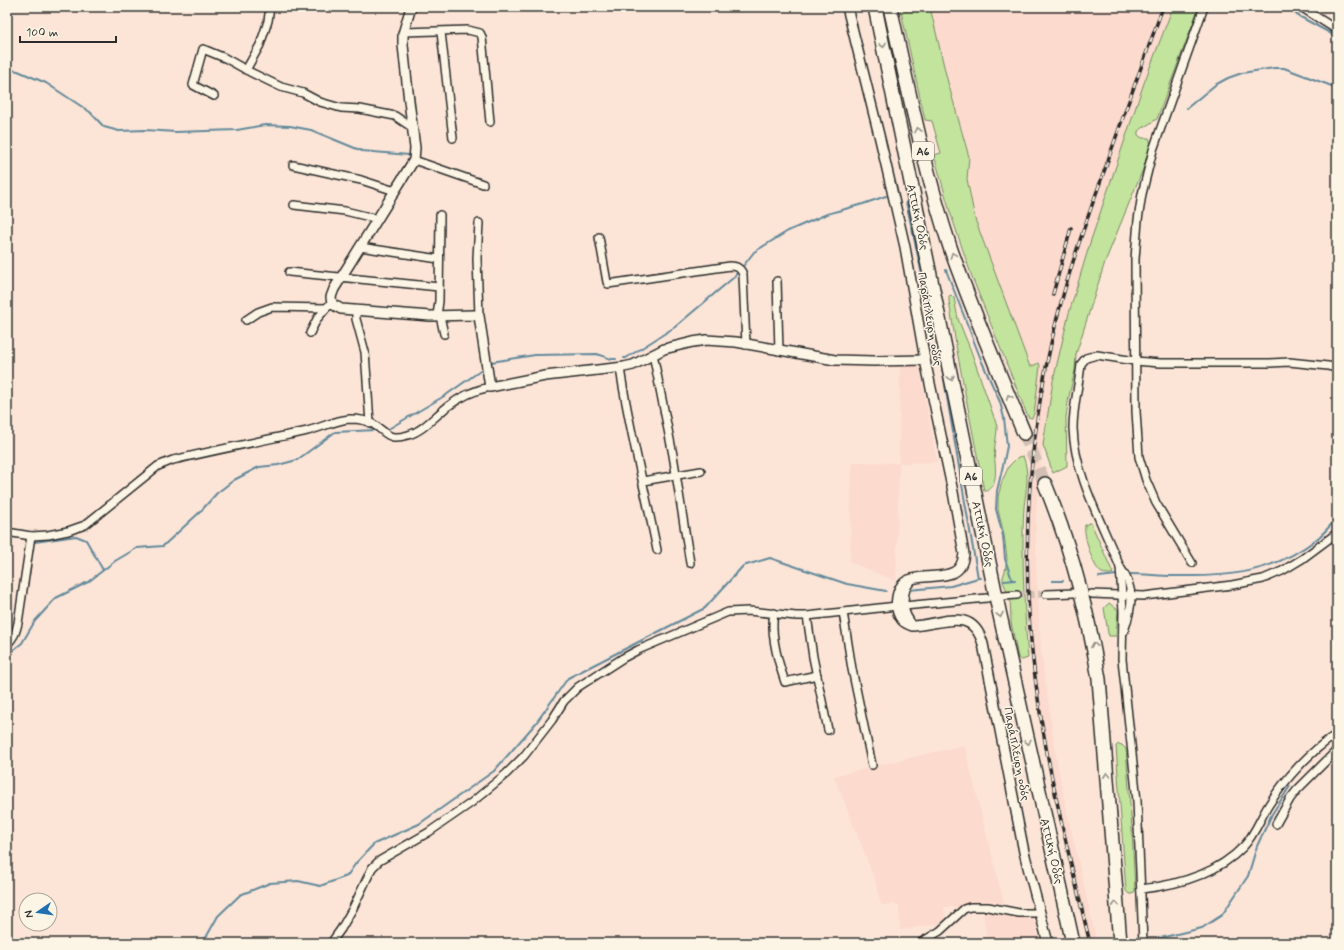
<svg xmlns="http://www.w3.org/2000/svg" width="1344" height="950" viewBox="0 0 1344 950" font-family="Mynerve,sans-serif">
  <rect width="100%" height="100%" fill="#fce5d7"/>
  <filter id="ink" filterUnits="userSpaceOnUse"><feTurbulence type="fractalNoise" baseFrequency=".025" numOctaves="2"/><feDisplacementMap in="SourceGraphic" scale="8" xChannelSelector="R" yChannelSelector="G"/><feConvolveMatrix kernelMatrix="1 2 1 2 8 2 1 2 1" color-interpolation-filters="sRGB"/></filter>
  <g filter="url(#ink)">
    <g fill="#fcdacd">
      <polygon points="930,7 1173,7 1144,83 1053,381 1040,466 1036,516 1036,563 1041,651 1056,756 1065,803 1097,943 1088,943 1066,852 1039,711 1030,636 1026,565 1028,501 1035,422 1033,417 1040,366 1038,363 1030,367 975,219 967,179 969,157 947,79"/>
      <polygon points="900,365 919,365 937,462 899,463 896,581 850,562 852,462 899,463"/>
      <polygon points="964,745 1005,907 1003,908 995,901 971,903 959,907 944,907 945,923 900,930 899,904 881,905 875,880 834,776"/>
      <polygon points="983,910 1004,915 1033,916 1040,943 987,943"/>
    </g>
    <g fill="#c2e49d" stroke="#768864">
      <polygon points="900,7 930,7 947,79 969,157 967,179 975,219 1030,367 1039,363 1040,366 1034,414 1032,418 1028,417 972,277 950,212 934,155 941,153 932,121 925,120"/>
      <polygon points="1173,7 1199,7 1157,119 1138,131 1138,135 1142,138 1149,138 1151,144 1143,169 1105,262 1076,354 1075,370 1069,396 1066,417 1067,466 1053,473 1043,445 1053,381 1069,313 1090,243 1144,83"/>
      <path d="M 951,295 L 954,298 L 958,319 L 971,351 L 997,426 C 997,434 996,437 995,445 C 992,460 1002,480 987,491 L 984,491 L 957,351 L 949,301 L 949,296 Z"/>
      <path d="M 1023,456 C 1030,473 1026,490 1024,507 C 1023,521 1023,534 1023,547 C 1023,584 1025,621 1028,658 L 1022,660 L 1018,658 L 1011,622 L 1010,598 L 1003,582 L 1003,577 L 1005,571 L 1007,559 L 1004,535 L 998,510 L 998,497 L 1002,481 L 1009,466 L 1018,457 Z"/>
      <path d="M 1089,523 L 1091,523 L 1113,573 L 1112,574 C 1109,574 1105,574 1102,573 C 1093,569 1083,534 1085,525 Z"/>
      <polygon points="1109,603 1118,610 1116,636 1109,636 1108,633 1104,608"/>
      <polygon points="1119,744 1122,745 1126,749 1132,830 1135,891 1132,894 1129,894 1126,891 1116,746"/>
    </g>
    <g fill="none" stroke-linecap="round" stroke-linejoin="round">
      <g stroke="#62899c" stroke-width="2">
        <polyline points="1289,7 1297,15 1330,33 1337,40"/>
        <polyline points="7,69 18,71 46,83 90,112 104,127 119,131 145,130 176,132 237,130 265,125 290,126 311,130 362,151 409,155"/>
        <polyline points="1187,108 1215,85 1228,78 1242,73 1274,68 1284,68 1337,88"/>
        <polyline points="906,202 940,356 978,578 981,578"/>
        <polyline points="744,265 754,252 788,231 827,214 863,204 886,196"/>
        <polyline points="946,270 982,362 1000,402 1004,418 1007,446 1004,461 997,491 996,509 1003,536 1005,559 1012,580"/>
        <polyline points="624,358 626,358 675,327 733,278 738,272"/>
        <polyline points="491,362 535,355 597,354 611,359 616,359"/>
        <polyline points="390,428 446,395 483,369"/>
        <polyline points="35,542 76,536 86,540 103,570"/>
        <path d="M 1130,574 C 1145,574 1159,576 1173,576 C 1228,577 1273,574 1318,538 C 1325,532 1331,525 1337,518"/>
        <polyline points="1099,577 1117,575"/>
        <polyline points="1004,581 1015,580"/>
        <polyline points="1052,581 1063,581"/>
        <polyline points="909,590 951,586 978,578"/>
        <polyline points="7,655 22,643 35,621 56,598 88,582 115,561 137,548 163,546 200,512 217,493 234,480 259,467 278,465 297,460 335,432 376,430"/>
        <polyline points="1156,939 1202,928 1222,915 1248,876 1257,846 1272,814 1290,786"/>
        <polyline points="203,943 218,916 240,895 270,883 298,881 320,886 347,876 356,863 374,844 419,824 494,771 536,723 568,678 705,608 743,566 770,558 847,584 886,591"/>
      </g>
      <polyline stroke="#d2c0b5" stroke-width="7" stroke-dasharray="7 3.5" stroke-linecap="butt" points="1017,595 1046,594"/>
      <polyline stroke="#d2c0b5" stroke-width="13" stroke-dasharray="13 6" stroke-linecap="butt" points="1024,433 1045,484"/>
      <defs>
        <g id="minor">
          <polyline points="1301,7 1337,30"/>
          <polyline points="404,32 468,30 480,33 482,37 483,47 490,122"/>
          <polyline points="441,32 453,138"/>
          <polyline points="246,70 260,45 268,21 270,7"/>
          <polyline points="214,96 193,85 203,49 225,58 250,72 281,87 303,93 320,102 341,108 360,109 395,116 413,128"/>
          <polyline points="414,160 483,184"/>
          <polyline points="293,165 361,180 395,191"/>
          <polyline points="294,205 345,211 378,219"/>
          <polyline points="479,223 477,258 479,316"/>
          <path d="M 599,237 L 607,282 L 608,284 L 730,266 C 737,266 741,268 743,275 L 746,345"/>
          <polyline points="360,247 439,259"/>
          <polyline points="289,272 439,287"/>
          <polyline points="777,281 779,351"/>
          <polyline points="356,310 356,319 365,352 370,423"/>
          <polyline points="437,316 439,301 440,215"/>
          <polyline points="440,316 444,334"/>
          <polyline points="246,320 258,312 272,307 326,308"/>
          <polyline points="310,333 317,319 328,306"/>
          <polyline points="653,354 673,455 690,563"/>
          <path d="M 620,368 C 629,429 645,489 657,550"/>
          <polyline points="643,481 701,471"/>
          <path d="M 7,532 L 31,536 L 48,535 L 68,531 L 85,525 L 158,466 L 173,460 C 216,450 260,441 303,432 C 319,429 334,420 350,419 C 358,419 366,420 373,424 C 388,433 387,441 408,435 C 423,431 435,416 447,407 C 460,397 474,390 490,387"/>
          <polyline points="1192,563 1156,503 1146,480 1139,457 1136,411 1135,259 1138,220 1142,194 1153,150 1204,7"/>
          <polyline points="1120,567 1123,611 1122,659 1137,801 1143,943"/>
          <polyline points="1046,594 1075,593"/>
          <polyline points="1092,594 1144,596 1232,585 1263,579 1282,571 1302,559 1337,533"/>
          <polyline points="1003,596 1017,595"/>
          <polyline points="904,606 987,598"/>
          <polyline points="843,612 852,669 872,765"/>
          <path d="M 774,613 C 770,634 778,662 785,682 L 817,675"/>
          <polyline points="807,616 813,657 828,730"/>
          <path d="M 1124,631 C 1132,608 1136,588 1120,567 C 1103,525 1074,474 1073,428 C 1073,406 1079,385 1081,364 L 1086,358 L 1097,355 L 1135,361 L 1160,363 L 1270,363 L 1289,362 L 1328,366 L 1337,368"/>
          <path d="M 7,644 C 14,638 16,632 18,623 L 31,536"/>
          <polyline points="1276,824 1290,799 1297,790 1337,750"/>
          <path d="M 1141,889 C 1177,885 1216,875 1243,847 C 1254,836 1260,819 1268,806 C 1284,780 1311,750 1337,734"/>
          <polyline points="331,943 341,929 353,908 372,868 379,861 429,832 471,803 506,774 524,756 552,720 564,701 578,687 623,658 638,650 728,612 749,611 796,616 807,616 897,606"/>
          <polyline points="920,943 940,931 964,909 970,907 988,907 1019,913 1040,913"/>
        </g>
        <g id="tertiary">
          <polyline points="411,7 403,34 403,45 409,101 415,148 414,160 334,289 331,297 332,304 341,309 430,316 474,315 479,316 490,387 545,376 624,367 633,365 664,349 693,342 706,340 736,342 835,360 874,361 925,360"/>
          <path d="M 847,7 L 880,139 L 905,247 L 925,360 L 953,492 L 964,554 C 963,561 961,569 954,572 C 941,579 923,574 909,580 C 895,586 893,609 902,620 C 904,623 908,624 912,626 C 941,625 972,605 983,644 L 1024,852 L 1048,943"/>
          <path d="M 909,621 C 901,611 901,590 910,581"/>
        </g>
        <g id="motorway">
          <polyline points="875,7 999,611 1073,943"/>
          <path d="M 890,7 C 908,87 924,169 950,247 C 972,310 998,371 1024,433"/>
          <path d="M 1045,484 C 1071,547 1088,612 1099,679 L 1120,943"/>
        </g>
      </defs>
      <use href="#minor" stroke="#2b2b2b" stroke-width="10"/>
      <use href="#tertiary" stroke="#2b2b2b" stroke-width="12"/>
      <use href="#motorway" stroke="#2b2b2b" stroke-width="16"/>
      <use href="#minor" stroke="#fcf5e5" stroke-width="7"/>
      <use href="#tertiary" stroke="#fcf5e5" stroke-width="9"/>
      <use href="#motorway" stroke="#fcf5e5" stroke-width="13"/>
      <defs>
        <g id="rail">
          <polyline points="1053,294 1071,228"/>
          <path d="M 1090,943 C 1064,835 1036,726 1029,615 C 1023,516 1033,415 1057,318 C 1070,266 1088,216 1106,166 C 1124,113 1144,60 1163,7"/>
        </g>
      </defs>
      <use href="#rail" stroke="#2b2b2b" stroke-width="3.5"/>
      <use href="#rail" stroke="#fcf5e5" stroke-width="2" stroke-dasharray="6" stroke-linecap="butt"/>
    </g>
    <defs><path id="oneway-chevron" d="M-2-3.5L2.5 0L-2 3.5" fill="none" stroke-width="1.6" stroke-linecap="round" stroke-linejoin="round"/></defs>
    <g stroke="#949088">
      <use href="#oneway-chevron" transform="translate(883 45) rotate(78)"/>
      <use href="#oneway-chevron" transform="translate(918 130) rotate(-103)"/>
      <use href="#oneway-chevron" transform="translate(953 255) rotate(-110)"/>
      <use href="#oneway-chevron" transform="translate(951 378) rotate(78)"/>
      <use href="#oneway-chevron" transform="translate(1009 397) rotate(-113)"/>
      <use href="#oneway-chevron" transform="translate(1000 615) rotate(78)"/>
      <use href="#oneway-chevron" transform="translate(1094 645) rotate(-99)"/>
      <use href="#oneway-chevron" transform="translate(1028 742) rotate(77)"/>
      <use href="#oneway-chevron" transform="translate(1107 775) rotate(-94)"/>
      <use href="#oneway-chevron" transform="translate(1116 904) rotate(-94)"/>
    </g>
  </g>
  <g text-anchor="middle" stroke-width="3" stroke-linejoin="round" paint-order="stroke">
    <g fill="#fcf5e5" stroke="#6a6863" stroke-width="1">
      <rect x="912" y="142" width="22" height="18" rx="3"/>
      <rect x="960" y="467" width="22" height="18" rx="3"/>
    </g>
    <g font-size="11" font-weight="bold" fill="#2b2b2b">
      <text x="923" y="155">Α6</text>
      <text x="971" y="480">Α6</text>
    </g>
    <g font-size="12" fill="#2b2b2b" stroke="#fcf5e5">
      <text transform="translate(918 217) rotate(78)" y="4">Αττική Οδός</text>
      <text transform="translate(930 319) rotate(80)" y="4">Παράπλευρη οδός</text>
      <text transform="translate(983 534) rotate(78)" y="4">Αττική Οδός</text>
      <text transform="translate(1017 754) rotate(79)" y="4">Παράπλευρη οδός</text>
      <text transform="translate(1052 851) rotate(77)" y="4">Αττική Οδός</text>
    </g>
  </g>
  <rect width="1344" height="950" fill="none" stroke="#fcf5e5" stroke-width="24"/>
  <rect x="12" y="12" width="1320" height="926" fill="none" stroke="#2b2b2b" stroke-width="1.5" filter="url(#ink)"/>
  <g transform="translate(38 912) rotate(257)"><circle r="19" fill="#fcf5e5" stroke="#a8a49b"/>
  <path d="M0-3L7 15L0 10L-7 15Z" fill="#1f6fb2"/>
  <text y="-6" font-size="11" font-weight="bold" text-anchor="middle" fill="#2b2b2b">N</text>
  </g>
  <path d="M20 36v6h96v-6" fill="none" stroke="#2b2b2b" stroke-width="2"/>
  <text x="26" y="36" font-size="12" fill="#2b2b2b" stroke="#fcf5e5" stroke-width="3" paint-order="stroke">100 m</text>
</svg>
